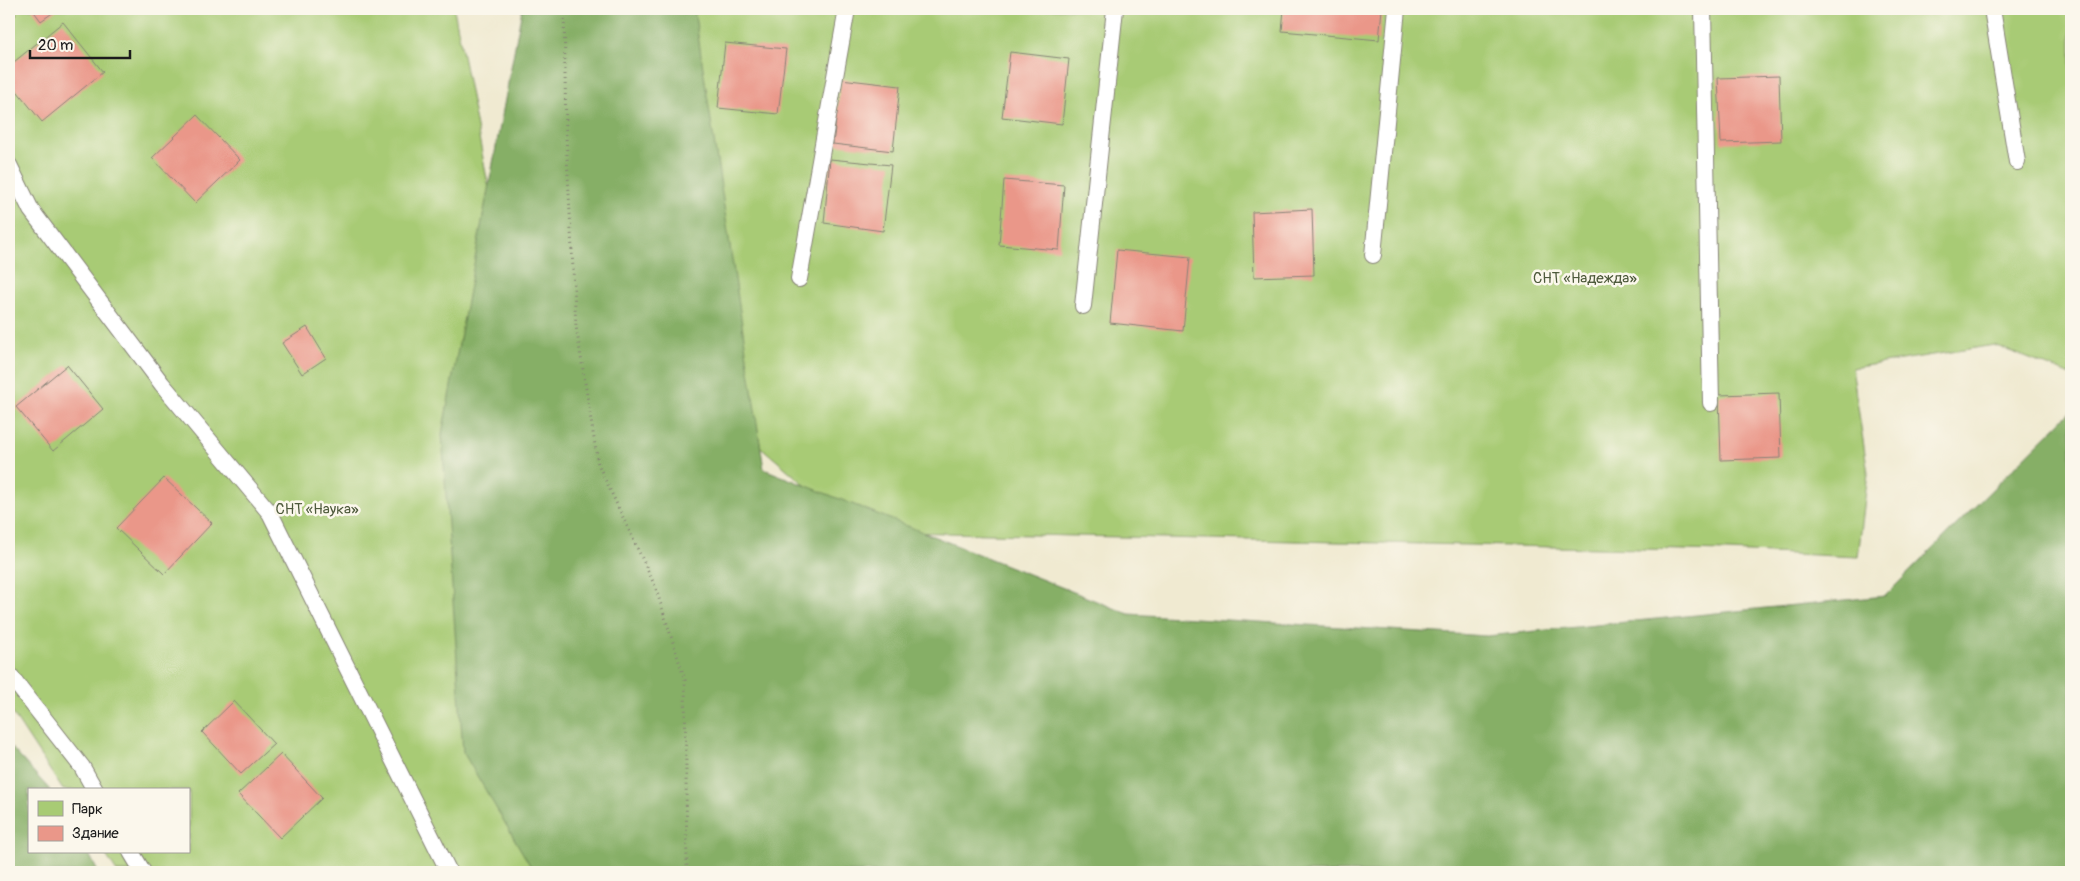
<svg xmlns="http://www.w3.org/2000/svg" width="2080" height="881" viewBox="0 0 2080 881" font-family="Pangolin,sans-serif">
  <rect width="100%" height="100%" fill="#fbf7ec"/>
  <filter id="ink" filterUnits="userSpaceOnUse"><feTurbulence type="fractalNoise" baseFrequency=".02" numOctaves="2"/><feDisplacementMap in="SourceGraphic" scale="10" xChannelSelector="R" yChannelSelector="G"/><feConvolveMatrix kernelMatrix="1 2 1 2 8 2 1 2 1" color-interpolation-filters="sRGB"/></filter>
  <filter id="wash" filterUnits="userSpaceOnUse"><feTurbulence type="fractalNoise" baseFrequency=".0096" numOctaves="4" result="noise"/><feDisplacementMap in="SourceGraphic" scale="20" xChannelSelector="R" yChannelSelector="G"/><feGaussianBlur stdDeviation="1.12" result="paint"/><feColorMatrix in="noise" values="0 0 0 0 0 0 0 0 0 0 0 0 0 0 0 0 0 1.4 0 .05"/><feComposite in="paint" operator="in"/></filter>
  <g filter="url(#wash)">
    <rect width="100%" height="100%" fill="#f0ead1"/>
    <g fill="#a8cb74" stroke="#627448">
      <polygon points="9,9 454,9 496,225 841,872 117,872 104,852 189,852 189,790 63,790 9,708"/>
      <polygon points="679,9 2071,9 2071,375 1994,345 1852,368 1868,473 1858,557 1727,551 859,531 735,425"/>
    </g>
    <g fill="#86af66" stroke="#516641">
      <polygon points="522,9 694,9 764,469 1129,614 1487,636 1885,596 2071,411 2071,872 534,872 463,752 442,434"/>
      <polygon points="9,745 50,790 29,790 29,852 88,852 98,872 9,872"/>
    </g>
    <g id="blocks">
      <g fill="#ea9789">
        <polygon points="9,9 12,9 16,15 9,20"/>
        <polygon points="32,9 58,9 41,21"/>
        <polygon points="1284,9 1382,9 1379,40 1282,31"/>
        <polygon points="63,22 103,72 42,122 9,81 9,66"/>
        <polygon points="725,43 786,49 778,114 718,108"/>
        <polygon points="1010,52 1069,59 1062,124 1002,117"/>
        <polygon points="1779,76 1781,141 1721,143 1718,78"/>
        <polygon points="841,79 900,86 893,151 833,144"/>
        <polygon points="197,115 240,160 195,203 152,158"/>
        <polygon points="830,159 891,165 883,231 824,223"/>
        <polygon points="1004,180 1064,185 1059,250 999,245"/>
        <polygon points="1312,209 1314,275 1254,277 1252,212"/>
        <polygon points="1117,250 1190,257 1183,331 1110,323"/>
        <polygon points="307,327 326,358 302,374 282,343"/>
        <polygon points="67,365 103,409 53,451 16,407"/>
        <polygon points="1779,393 1781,458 1721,460 1719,395"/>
        <polygon points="164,478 212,523 164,574 116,528"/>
        <polygon points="234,701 274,744 241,774 202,732"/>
        <polygon points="281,754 322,798 280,838 238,794"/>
      </g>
    </g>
  </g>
  <g filter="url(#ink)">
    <use href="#blocks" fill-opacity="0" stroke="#868376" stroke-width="1"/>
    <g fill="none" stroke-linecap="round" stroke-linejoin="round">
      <defs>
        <g id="lane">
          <polyline points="1703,9 1711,403"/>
          <polyline points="1992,9 2017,162"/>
          <polyline points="9,165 31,210 162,384 270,513 449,872"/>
          <polyline points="1373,255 1397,9"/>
          <polyline points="799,279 847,9"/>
          <polyline points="1083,306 1115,9"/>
          <polyline points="9,674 82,767 95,790"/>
          <polyline points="131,852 143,872"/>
        </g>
      </defs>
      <use href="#lane" stroke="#868376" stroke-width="18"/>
      <polyline stroke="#868376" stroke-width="3" stroke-dasharray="1 4" stroke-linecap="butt" points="564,9 566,136 576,326 598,464 655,586 685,680 687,872"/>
      <use href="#lane" stroke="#fff" stroke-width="16"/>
    </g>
  </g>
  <g text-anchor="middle" stroke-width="5" stroke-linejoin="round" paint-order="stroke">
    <g font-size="15" fill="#4d593b" stroke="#fbf7ec">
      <text x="1585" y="283">СНТ «Надежда»</text>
      <text x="317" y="514">СНТ «Наука»</text>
    </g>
  </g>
  <rect width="2080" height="881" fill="none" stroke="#fbf7ec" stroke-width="30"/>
  <rect x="28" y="788" width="162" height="65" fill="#fbf7ec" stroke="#a29f99"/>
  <rect x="38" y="801" width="25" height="15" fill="#a8cb74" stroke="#a29f99"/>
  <text x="72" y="814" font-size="15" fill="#1c1c1c">Парк</text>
  <rect x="38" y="826" width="25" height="15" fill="#ea9789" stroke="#a29f99"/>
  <text x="72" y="838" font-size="15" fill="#1c1c1c">Здание</text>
  <path d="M30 50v8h100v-8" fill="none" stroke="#1c1c1c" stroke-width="2.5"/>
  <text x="38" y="50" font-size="15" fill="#1c1c1c" stroke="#fbf7ec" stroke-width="4" paint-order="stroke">20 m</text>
</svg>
